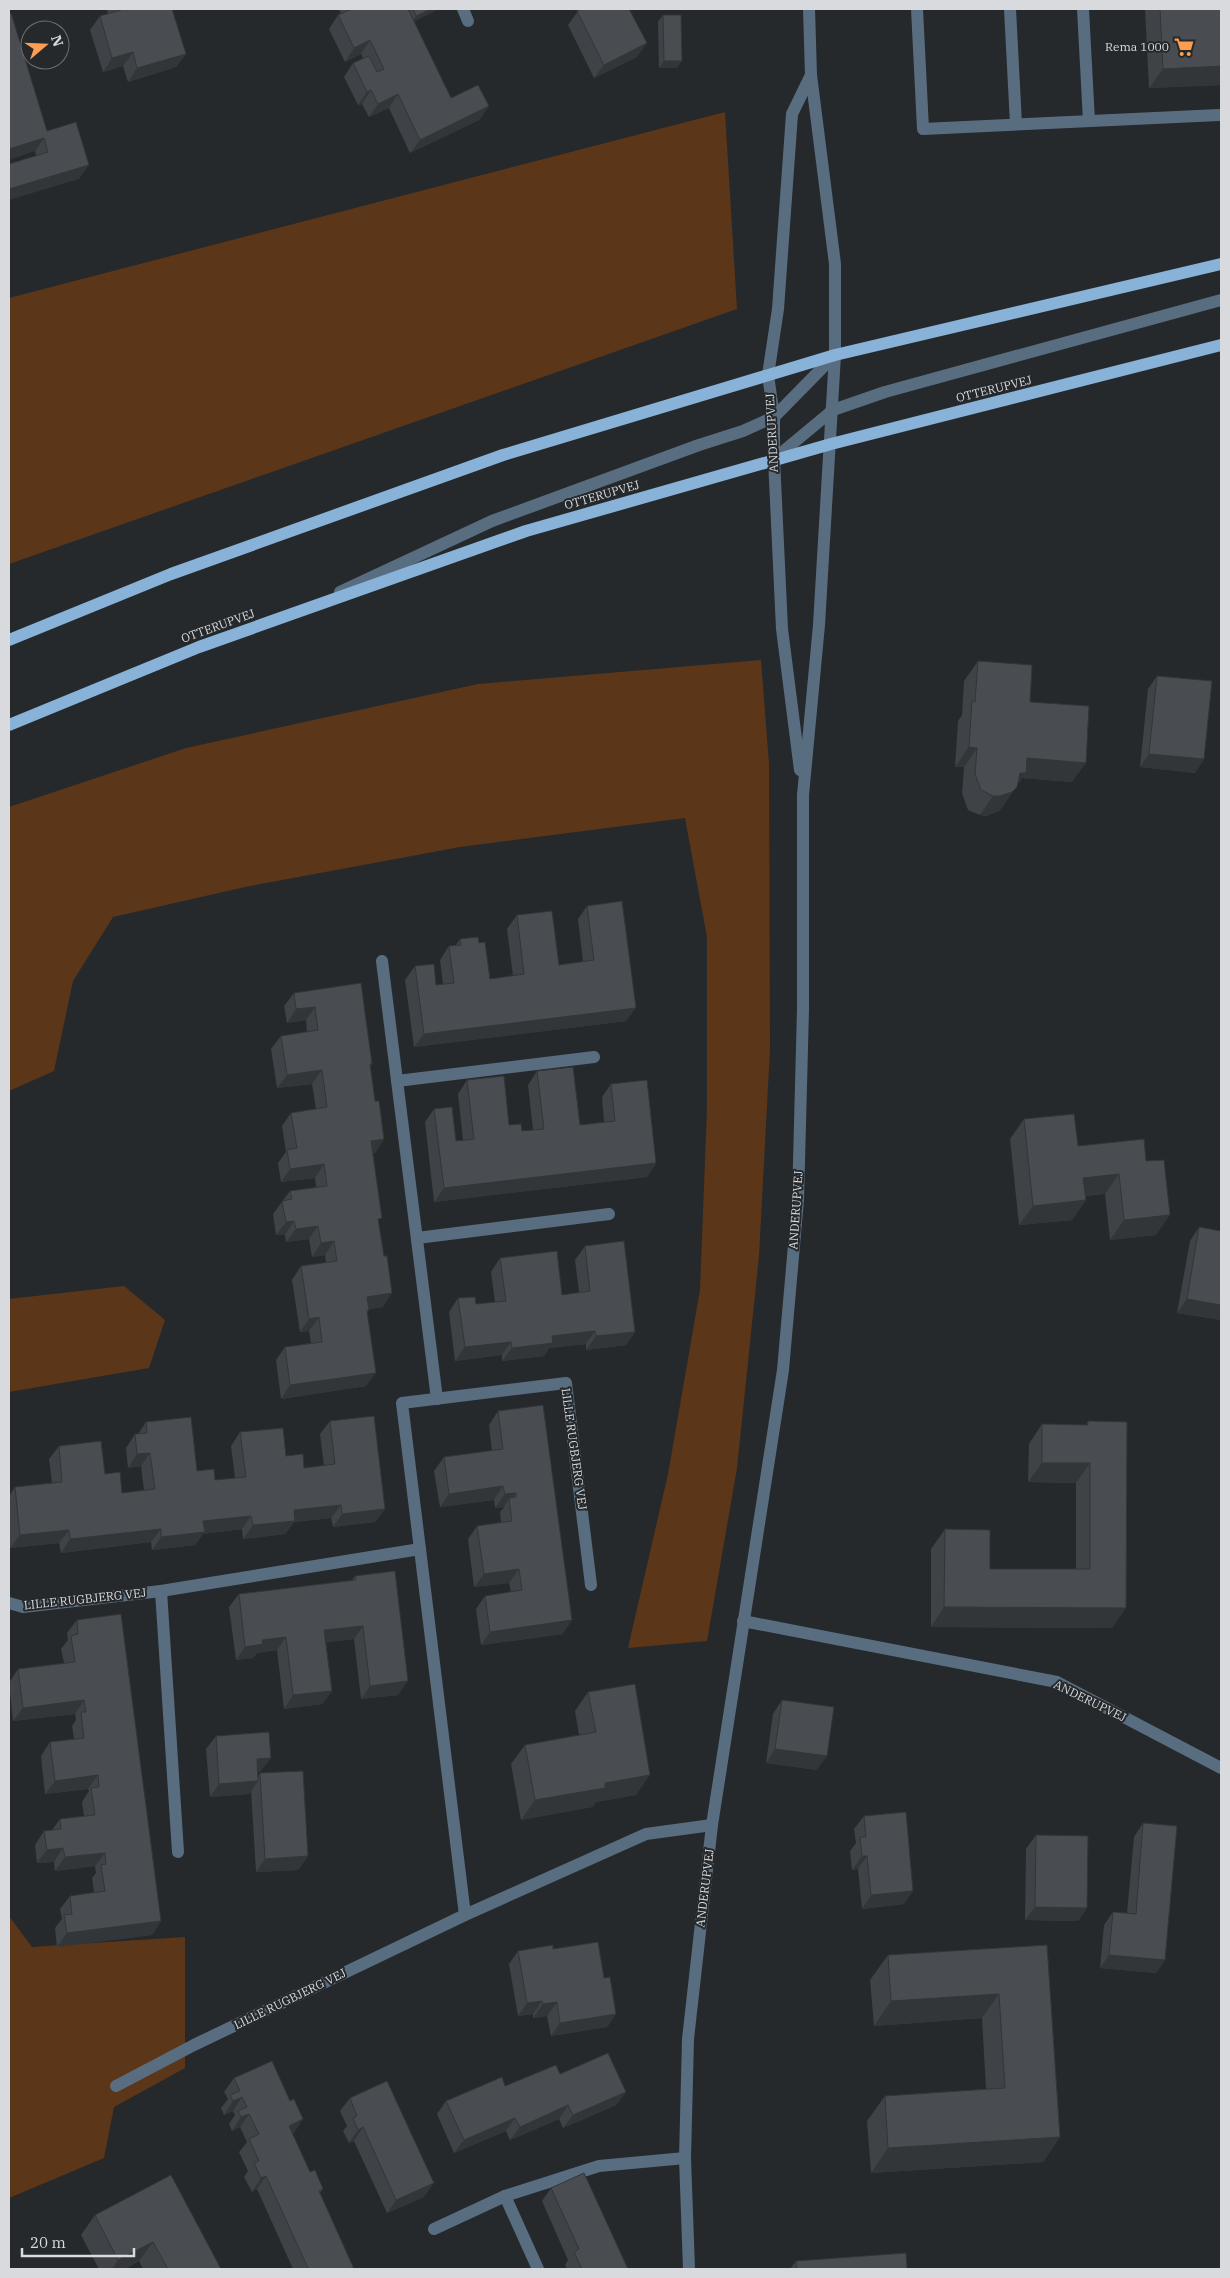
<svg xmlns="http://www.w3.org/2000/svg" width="1230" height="2278" viewBox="0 0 1230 2278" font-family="'IBM Plex Serif',serif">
  <rect width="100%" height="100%" fill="#25292c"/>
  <g fill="#5c3618">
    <polygon points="725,112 737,309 9,564 9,298"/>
    <polygon points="761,660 769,764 770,1049 759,1256 737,1468 707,1641 628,1648 668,1474 700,1290 707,1109 707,937 685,818 460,847 245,887 113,917 73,981 54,1071 9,1091 9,807 186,748 478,684"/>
    <polygon points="124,1286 165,1320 149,1368 9,1392 9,1299"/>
    <polygon points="9,1916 32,1947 185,1937 185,2068 114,2107 104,2158 9,2198"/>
  </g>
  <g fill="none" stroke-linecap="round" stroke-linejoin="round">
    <g stroke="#596d80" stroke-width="12">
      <polyline points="463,9 468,21"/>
      <polyline points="917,9 923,129 1219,115"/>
      <polyline points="1010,9 1016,124"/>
      <polyline points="1083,9 1089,121"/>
      <polyline points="774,459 833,410 885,392 1221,300"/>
      <polyline points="340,592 492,521 699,445 743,431 774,417 835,355"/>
      <polyline points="800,770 782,629 774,459 774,417 768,375 778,309 792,114 811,75"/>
      <polyline points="382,961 437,1399"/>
      <polyline points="397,1081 594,1057"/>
      <polyline points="417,1238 609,1214"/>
      <polyline points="161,1591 178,1852"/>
      <polyline points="9,1603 23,1607 161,1591 420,1549"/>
      <polyline points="743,1621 1057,1682 1221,1768"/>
      <polyline points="465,1915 402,1403 566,1383 591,1585"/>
      <polyline points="116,2086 194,2045 465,1915 646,1834 712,1825"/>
      <polyline points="434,2229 505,2196"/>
      <polyline points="538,2269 505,2196 599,2166 685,2158"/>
      <polyline points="689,2269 685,2158 688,2039 712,1825 783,1370 798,1200 803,1009 803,795 819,625 835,355 835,264 811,75 809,9"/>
    </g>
    <g stroke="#88b2d8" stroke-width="12">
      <polyline points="9,640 171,574 503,455 835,355 1221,264"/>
      <polyline points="9,725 199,647 526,531 831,444 1221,345"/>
    </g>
  </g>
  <g fill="#3f4246">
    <polygon points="107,9 172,9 186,54 176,67 128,82 123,66 103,72 90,30 100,16 108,14"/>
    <polygon points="339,9 439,9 414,21 451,98 489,106 479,120 410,153 389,108 369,117 362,104 358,105 344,77 353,63 363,58 361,54 345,62 329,29 338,15 341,14"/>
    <polygon points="577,9 629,9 637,57 594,78 568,25 578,11"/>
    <polygon points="1145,9 1221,9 1221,85 1149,88"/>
    <polygon points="663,15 677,68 659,68 658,22"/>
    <polygon points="47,131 79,179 36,156 35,151"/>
    <polygon points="978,661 1030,702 1072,782 1022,778 1003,806 999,811 986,816 980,815 968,810 962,793 964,767 955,767 958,721 962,715 964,681"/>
    <polygon points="1157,676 1204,759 1195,773 1140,767 1148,689"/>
    <polygon points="587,906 626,1021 414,1047 405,980 415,966 436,985 443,984 440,960 449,946 455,946 460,939 479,943 490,979 513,976 507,929 517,915 559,965 583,962 578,919"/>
    <polygon points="361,983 372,1064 370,1067 375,1101 384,1139 375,1153 373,1153 379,1223 383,1307 369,1309 369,1310 367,1313 366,1386 281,1399 276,1360 285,1347 311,1343 309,1331 300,1332 292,1280 301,1266 326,1263 325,1255 312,1257 309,1239 286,1242 285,1235 276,1235 273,1214 290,1191 316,1187 315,1178 281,1182 278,1163 286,1152 282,1126 291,1113 316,1109 312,1084 277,1088 271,1049 281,1036 307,1032 306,1020 287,1023 284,1006 294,993"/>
    <polygon points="537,1071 580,1125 604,1122 602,1097 611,1084 656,1163 647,1177 434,1202 425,1122 434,1109 456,1141 463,1140 458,1094 467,1080 509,1125 522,1131 533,1130 528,1085"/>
    <polygon points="1024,1119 1078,1146 1146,1161 1156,1235 1110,1240 1105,1194 1085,1196 1086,1200 1072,1220 1019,1225 1010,1139"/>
    <polygon points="1199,1227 1221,1320 1177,1313 1190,1241"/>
    <polygon points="585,1246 635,1332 626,1345 586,1350 586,1344 549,1348 544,1356 502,1361 502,1355 455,1361 449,1312 458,1298 476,1304 495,1302 491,1272 500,1258 562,1295 579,1292 575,1260"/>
    <polygon points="498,1411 563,1634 481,1645 476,1609 485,1596 511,1592 509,1583 474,1587 468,1539 477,1526 501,1522 500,1512 504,1507 495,1508 494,1500 440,1507 434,1471 444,1457 492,1451 489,1425"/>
    <polygon points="330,1421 385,1509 375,1522 333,1527 331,1518 294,1522 285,1534 243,1539 242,1529 203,1534 195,1545 152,1550 151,1542 61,1553 59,1543 10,1548 9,1534 9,1496 15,1487 52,1483 49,1459 59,1446 105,1474 122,1493 144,1490 141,1466 128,1468 126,1448 135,1434 138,1434 146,1422 197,1471 215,1480 235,1478 231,1446 240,1432 286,1456 304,1468 324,1466 320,1434"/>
    <polygon points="1088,1421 1112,1628 931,1627 931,1549 945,1529 990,1569 1076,1569 1076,1483 1028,1482 1029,1444 1042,1424 1086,1425"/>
    <polygon points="355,1576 398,1695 361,1699 354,1639 326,1642 332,1691 322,1704 284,1709 277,1650 257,1653 253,1658 236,1660 229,1607 239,1594 352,1580"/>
    <polygon points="77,1620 161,1921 152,1935 57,1947 55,1928 62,1919 60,1909 70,1896 94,1892 92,1878 96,1873 95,1866 55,1871 54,1862 37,1863 35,1845 44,1831 52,1830 60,1819 84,1816 82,1802 89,1791 88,1789 45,1794 41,1756 50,1742 74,1739 72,1726 76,1720 75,1714 13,1721 9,1683 18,1669 64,1663 61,1649 68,1640 67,1633"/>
    <polygon points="588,1692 636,1795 596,1802 592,1807 521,1820 511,1764 525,1745 579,1735 575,1711"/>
    <polygon points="782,1700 817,1770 766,1763 773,1714"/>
    <polygon points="216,1736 261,1771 258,1772 258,1776 260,1773 308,1856 298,1870 256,1872 251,1791 249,1794 210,1797 206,1749"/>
    <polygon points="864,1816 904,1904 862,1909 858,1869 852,1870 850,1851 856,1843 854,1829"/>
    <polygon points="1143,1823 1165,1960 1156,1973 1100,1968 1104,1925 1113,1912 1127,1913 1134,1837"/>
    <polygon points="1036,1835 1087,1908 1078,1921 1025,1920 1026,1849"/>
    <polygon points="1047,1945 1060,2137 1043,2162 871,2173 867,2121 885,2096 986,2089 982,2018 874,2026 870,1980 888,1955"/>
    <polygon points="553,1949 604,1978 616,2014 607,2027 551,2036 547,2016 533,2018 533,2014 518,2016 509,1964 518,1951"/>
    <polygon points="560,2074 626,2092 616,2105 563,2128 559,2119 510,2140 506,2131 454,2153 437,2114 446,2101"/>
    <polygon points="234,2078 294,2133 292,2133 310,2172 323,2189 320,2193 354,2269 293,2269 257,2189 252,2192 244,2177 248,2171 239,2152 247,2142 240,2127 232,2131 229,2124 235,2115 233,2111 224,2115 221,2108 228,2099 224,2092"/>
    <polygon points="350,2098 424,2197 387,2213 354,2141 349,2143 343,2131 347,2126 340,2111"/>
    <polygon points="551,2188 628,2269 567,2269 565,2265 568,2260 542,2201"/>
    <polygon points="95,2215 221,2269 143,2269 139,2261 125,2269 99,2269 81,2235"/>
    <polygon points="796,2261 907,2269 790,2269"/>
  </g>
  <g fill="#333639">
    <polygon points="431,9 439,9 412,23 416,16"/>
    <polygon points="370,40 361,54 345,62 354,48"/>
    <polygon points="647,43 637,57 594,78 604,65"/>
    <polygon points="133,52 123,66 103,72 112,58"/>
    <polygon points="186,54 176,67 128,82 137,68"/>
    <polygon points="664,61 682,61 677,68 659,68"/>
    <polygon points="1221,66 1221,85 1149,88 1163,69"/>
    <polygon points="371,90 362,104 358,105 367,92"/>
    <polygon points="398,94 389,108 369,117 378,104"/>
    <polygon points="489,106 479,120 410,153 420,140"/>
    <polygon points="44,138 35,151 9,160 9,149"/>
    <polygon points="89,165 79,179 9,200 9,189"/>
    <polygon points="969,747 977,748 964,767 955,767"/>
    <polygon points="1149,754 1204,759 1195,773 1140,767"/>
    <polygon points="1027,758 1086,763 1072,782 1022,778 1003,806 999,811 986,816 980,815 993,796"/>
    <polygon points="315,1007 306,1020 287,1023 296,1009"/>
    <polygon points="636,1008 626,1021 414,1047 424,1034"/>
    <polygon points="322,1070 312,1084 277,1088 287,1075"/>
    <polygon points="384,1139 375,1153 362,1155 371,1141"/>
    <polygon points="656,1163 647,1177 434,1202 444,1188"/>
    <polygon points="324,1164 315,1178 281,1182 290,1169"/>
    <polygon points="1119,1174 1105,1194 1069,1197 1083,1178"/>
    <polygon points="1086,1200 1072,1220 1019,1225 1033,1206"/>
    <polygon points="1170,1215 1156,1235 1110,1240 1124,1220"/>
    <polygon points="294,1221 285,1235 276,1235 286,1222"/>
    <polygon points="318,1226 309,1239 286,1242 296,1229"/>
    <polygon points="334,1241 325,1255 312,1257 321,1243"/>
    <polygon points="392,1293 383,1307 358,1311 367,1297"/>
    <polygon points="1187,1299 1221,1305 1221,1320 1177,1313"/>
    <polygon points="319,1317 309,1331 300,1332 309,1319"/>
    <polygon points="595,1331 586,1344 549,1348 544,1356 502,1361 512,1348 552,1336"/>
    <polygon points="635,1332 626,1345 586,1350 596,1336"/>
    <polygon points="511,1342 502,1355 455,1361 465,1347"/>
    <polygon points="376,1373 366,1386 281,1399 290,1385"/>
    <polygon points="150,1453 141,1466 128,1468 137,1454"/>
    <polygon points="1042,1463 1090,1463 1076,1483 1028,1482"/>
    <polygon points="503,1486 494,1500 440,1507 449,1494"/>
    <polygon points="516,1493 510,1501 509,1498 504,1507 495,1508 505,1494"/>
    <polygon points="341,1505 331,1518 294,1522 285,1534 243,1539 253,1525 294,1510"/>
    <polygon points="385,1509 375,1522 333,1527 342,1514"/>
    <polygon points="251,1516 242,1529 203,1534 195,1545 152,1550 161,1537 203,1521"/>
    <polygon points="161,1529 151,1542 61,1553 70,1539"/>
    <polygon points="69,1530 59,1543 10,1548 20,1535"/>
    <polygon points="519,1569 509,1583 474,1587 484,1574"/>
    <polygon points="944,1607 1126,1608 1112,1628 931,1627"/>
    <polygon points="572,1620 563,1634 481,1645 490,1632"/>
    <polygon points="363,1626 354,1639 315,1644 324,1630"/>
    <polygon points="286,1637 277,1650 257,1653 253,1658 236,1660 245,1647 262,1640"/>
    <polygon points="408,1681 398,1695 361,1699 370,1686"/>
    <polygon points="332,1691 322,1704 284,1709 293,1695"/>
    <polygon points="84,1700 75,1714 13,1721 23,1708"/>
    <polygon points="775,1749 827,1756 817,1770 766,1763"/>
    <polygon points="271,1758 261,1771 248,1772 257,1759"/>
    <polygon points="98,1775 88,1789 45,1794 55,1781"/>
    <polygon points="650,1775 636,1795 596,1802 592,1807 521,1820 535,1800 605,1783"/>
    <polygon points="258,1781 249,1794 210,1797 219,1784"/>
    <polygon points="63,1848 54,1862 37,1863 47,1850"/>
    <polygon points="105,1853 95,1866 55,1871 65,1857"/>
    <polygon points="308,1856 298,1870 256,1872 265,1859"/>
    <polygon points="862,1856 867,1856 858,1869 852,1870"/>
    <polygon points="913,1891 904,1904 862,1909 871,1895"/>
    <polygon points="1035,1907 1087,1908 1078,1921 1025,1920"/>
    <polygon points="161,1921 152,1935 57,1947 67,1933"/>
    <polygon points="1109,1955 1165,1960 1156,1973 1100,1968"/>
    <polygon points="999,1994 982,2018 874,2026 891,2001"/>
    <polygon points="542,2001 533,2014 518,2016 527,2003"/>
    <polygon points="557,2002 547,2016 533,2018 543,2004"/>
    <polygon points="616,2014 607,2027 551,2036 560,2023"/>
    <polygon points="626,2092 616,2105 563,2128 573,2115"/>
    <polygon points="242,2097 233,2111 224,2115 233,2101"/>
    <polygon points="568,2105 559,2119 510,2140 520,2127"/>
    <polygon points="249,2114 240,2127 232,2131 241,2117"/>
    <polygon points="515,2118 506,2131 454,2153 464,2140"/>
    <polygon points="303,2119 294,2133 279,2139 289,2126"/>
    <polygon points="363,2127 354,2141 349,2143 358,2130"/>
    <polygon points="1060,2137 1043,2162 871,2173 888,2148"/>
    <polygon points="266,2176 257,2189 252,2192 261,2178"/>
    <polygon points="434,2183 424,2197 387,2213 396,2200"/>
    <polygon points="153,2242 139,2261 125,2269 112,2269 118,2260"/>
  </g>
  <g fill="#494d51" stroke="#333639">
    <polygon points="120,9 172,9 186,54 137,68 133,52 112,58 100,16 121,10"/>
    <polygon points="352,9 408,9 451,98 478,85 489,106 420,140 398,94 378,104 371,90 367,92 353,63 369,56 377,72 384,69 370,40 354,48 338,15"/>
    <polygon points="413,9 431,9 416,16"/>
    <polygon points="582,9 629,9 647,43 604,65 577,11"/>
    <polygon points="1160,9 1221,9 1221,66 1163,69"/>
    <polygon points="11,13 47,131 76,122 89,165 9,189 9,164 48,152 44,138 9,149 9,14"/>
    <polygon points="663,15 681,15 682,61 664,61"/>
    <polygon points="978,661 1032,665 1030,702 1089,706 1086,763 1027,758 1026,773 1020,773 1017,787 1012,792 1000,796 993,796 981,790 975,774 977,748 969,747 972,701 975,702"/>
    <polygon points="1157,676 1212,681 1204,759 1149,754"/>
    <polygon points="622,901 636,1008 424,1034 415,966 434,964 436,985 454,983 449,946 461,945 460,939 478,937 479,943 485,942 490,979 524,974 517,915 552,911 559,965 594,960 587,906"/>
    <polygon points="361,983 372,1064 370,1064 375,1101 379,1101 384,1139 371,1141 382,1218 378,1219 384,1256 387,1256 392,1293 367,1297 369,1310 367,1311 376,1373 290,1385 285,1347 322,1342 319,1317 309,1319 301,1266 337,1261 334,1241 321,1243 318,1226 296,1229 294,1221 286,1222 282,1201 292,1199 290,1191 327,1186 324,1164 290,1169 287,1150 297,1148 291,1113 327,1107 322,1070 287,1075 281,1036 318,1030 315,1007 296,1009 294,993"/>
    <polygon points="573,1067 580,1125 615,1121 611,1084 647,1080 656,1163 444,1188 434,1109 452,1107 456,1141 474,1139 467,1080 504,1076 509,1125 521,1124 522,1131 544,1129 537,1071"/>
    <polygon points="1074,1114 1078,1146 1144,1139 1146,1161 1164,1160 1170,1215 1124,1220 1119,1174 1083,1178 1086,1200 1033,1206 1024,1119"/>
    <polygon points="1199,1227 1221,1231 1221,1305 1187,1299"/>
    <polygon points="624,1241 635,1332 596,1336 595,1331 552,1336 553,1343 512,1348 511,1342 465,1347 458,1298 475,1297 476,1304 506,1301 500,1258 557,1251 562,1295 590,1291 585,1246"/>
    <polygon points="543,1405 572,1620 490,1632 485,1596 522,1590 519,1569 484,1574 477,1526 512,1521 509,1498 516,1497 516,1493 505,1494 503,1486 449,1494 444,1457 503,1449 498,1411"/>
    <polygon points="374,1416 385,1509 342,1514 341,1505 294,1510 295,1521 253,1525 251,1516 203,1521 205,1532 161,1537 161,1529 70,1539 69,1530 20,1535 15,1487 62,1482 59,1446 101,1441 105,1474 120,1472 122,1493 155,1489 150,1453 137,1454 135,1434 147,1433 146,1422 191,1417 197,1471 214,1469 215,1480 246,1477 240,1432 283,1428 286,1456 303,1454 304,1468 335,1464 330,1421"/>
    <polygon points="1088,1421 1127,1422 1126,1608 944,1607 945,1529 990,1530 990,1569 1090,1569 1090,1463 1042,1463 1042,1424 1088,1425"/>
    <polygon points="395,1571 408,1681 370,1686 363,1626 324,1630 332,1691 293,1695 286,1637 262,1640 263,1644 245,1647 239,1594 356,1580 355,1576"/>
    <polygon points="121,1614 161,1921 67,1933 64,1915 72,1914 70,1896 105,1891 101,1865 106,1864 105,1853 65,1857 63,1848 47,1850 44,1831 61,1829 60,1819 95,1815 91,1788 99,1787 98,1775 55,1781 50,1742 84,1738 81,1712 86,1712 84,1700 23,1708 18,1669 75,1662 71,1636 78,1634 77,1620"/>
    <polygon points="635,1684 650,1775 605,1783 605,1788 535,1800 525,1745 596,1732 588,1692"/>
    <polygon points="782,1700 834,1707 827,1756 775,1749"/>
    <polygon points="269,1732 271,1758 257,1759 258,1781 219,1784 216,1736"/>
    <polygon points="303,1771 308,1856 265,1859 260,1773"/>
    <polygon points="906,1812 913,1891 871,1895 867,1856 862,1856 860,1837 866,1837 864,1816"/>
    <polygon points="1143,1823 1177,1826 1165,1960 1109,1955 1113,1912 1136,1914"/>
    <polygon points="1036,1835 1088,1836 1087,1908 1035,1907"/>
    <polygon points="598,1942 604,1978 610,1977 616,2014 560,2023 557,2002 543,2004 542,2001 527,2003 518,1951 553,1945 553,1949"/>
    <polygon points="1047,1945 1060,2137 888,2148 885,2096 1005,2088 999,1994 891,2001 888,1955"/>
    <polygon points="608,2053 626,2092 573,2115 568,2105 520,2127 515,2118 464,2140 446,2101 502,2077 505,2086 556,2065 560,2074"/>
    <polygon points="272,2061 290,2101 294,2099 303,2119 289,2126 310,2172 315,2170 323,2189 319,2191 354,2269 306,2269 308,2268 266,2176 261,2178 254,2163 259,2161 249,2139 259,2134 249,2114 241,2117 238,2111 247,2107 242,2097 233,2101 230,2095 240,2091 234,2078"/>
    <polygon points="387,2081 434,2183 396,2200 363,2127 358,2130 353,2118 357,2116 350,2098"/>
    <polygon points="584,2173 628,2269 582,2269 574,2252 579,2249 551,2188"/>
    <polygon points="171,2175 221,2269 168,2269 153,2242 118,2260 95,2215"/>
    <polygon points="906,2253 907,2269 797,2269 796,2261"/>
  </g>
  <defs>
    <symbol id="supermarket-bare" viewBox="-9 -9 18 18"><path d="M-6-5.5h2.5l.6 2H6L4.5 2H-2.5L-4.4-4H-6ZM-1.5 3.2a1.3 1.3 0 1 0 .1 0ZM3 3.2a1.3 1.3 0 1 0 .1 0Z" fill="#fc9d52" stroke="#25292c" stroke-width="2.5" paint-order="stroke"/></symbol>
  </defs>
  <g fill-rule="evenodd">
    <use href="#supermarket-bare" x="1170" y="33" width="28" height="28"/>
  </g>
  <g text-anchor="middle" stroke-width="4" stroke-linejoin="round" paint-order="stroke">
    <g font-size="12" fill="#d8dadd" stroke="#25292c" text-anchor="end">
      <text x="1169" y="51">Rema 1000</text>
    </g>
    <g font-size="12" fill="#d8dadd" stroke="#25292c">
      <text transform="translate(994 389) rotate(-14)" y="4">OTTERUPVEJ</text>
      <text transform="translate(772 433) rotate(-93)" y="4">ANDERUPVEJ</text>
      <text transform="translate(602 495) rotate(-16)" y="4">OTTERUPVEJ</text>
      <text transform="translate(218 626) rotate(-20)" y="4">OTTERUPVEJ</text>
      <text transform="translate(796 1210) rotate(-86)" y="4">ANDERUPVEJ</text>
      <text transform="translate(574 1449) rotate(82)" y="4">LILLE RUGBJERG VEJ</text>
      <text transform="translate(85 1599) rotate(-6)" y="4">LILLE RUGBJERG VEJ</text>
      <text transform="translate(1090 1701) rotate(26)" y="4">ANDERUPVEJ</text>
      <text transform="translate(705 1888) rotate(-83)" y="4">ANDERUPVEJ</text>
      <text transform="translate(290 1999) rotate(-26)" y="4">LILLE RUGBJERG VEJ</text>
    </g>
  </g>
  <rect width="1230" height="2278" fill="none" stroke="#d8dadd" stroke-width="20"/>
  <g transform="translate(45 45) rotate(71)"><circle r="24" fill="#25292c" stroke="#6d7073"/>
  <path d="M0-4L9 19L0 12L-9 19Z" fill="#fc9d52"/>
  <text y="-8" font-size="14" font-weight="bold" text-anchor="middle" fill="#d8dadd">N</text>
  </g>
  <path d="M22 2248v8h112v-8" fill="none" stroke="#d8dadd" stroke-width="2.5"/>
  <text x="30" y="2248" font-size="15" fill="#d8dadd" stroke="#25292c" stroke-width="4" paint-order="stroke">20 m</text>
</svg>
